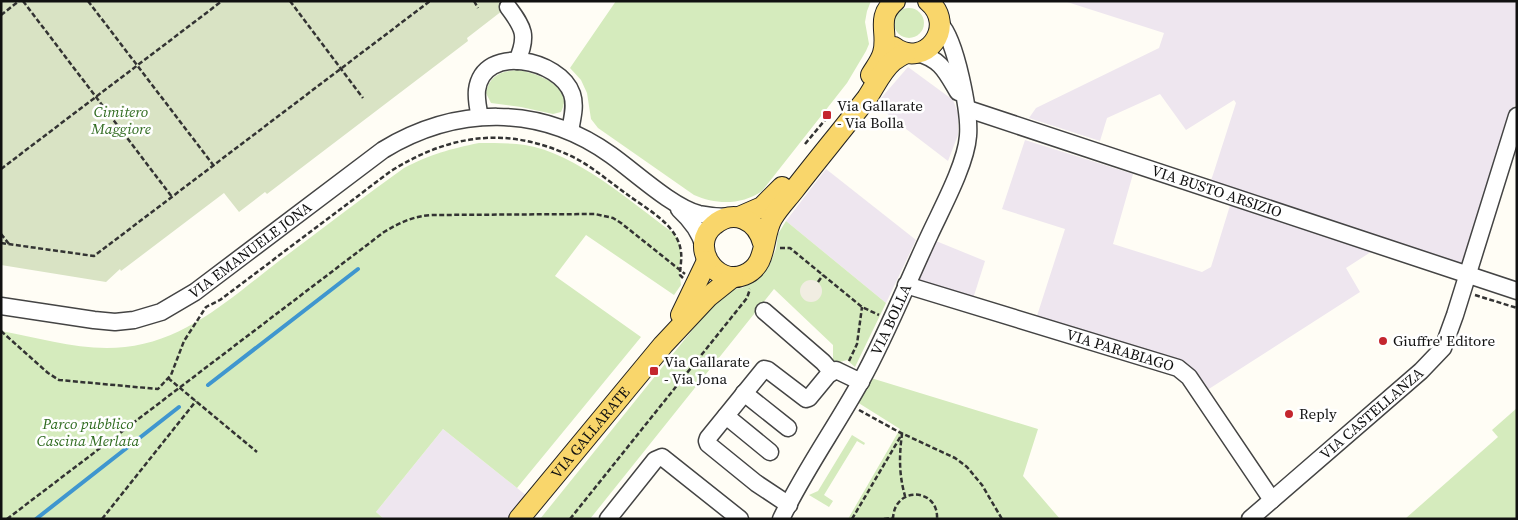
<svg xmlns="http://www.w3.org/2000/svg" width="1518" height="520" viewBox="0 0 1518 520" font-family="'Source Serif 4',serif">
  <rect width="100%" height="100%" fill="#fffdf5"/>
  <g fill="#eee6ef">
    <polygon points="1064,1 1517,1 1517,98 1465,269 1209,187 1236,103 1234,100 1186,130 1160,94 1107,118 1100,141 1029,118 1036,108 1159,48 1164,33"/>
    <polygon points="908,67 953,100 958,113 958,135 948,161 897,122 876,104"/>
    <polygon points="1025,140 1133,174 1113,244 1202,272 1211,267 1232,199 1377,248 1346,268 1360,292 1201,394 1190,377 1035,322 1065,229 1002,209"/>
    <polygon points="826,169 916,240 886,303 786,221"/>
    <polygon points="936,241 985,261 971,305 915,288"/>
    <polygon points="443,429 532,500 516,519 384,519 376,512"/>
  </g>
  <g fill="#d5ebbd">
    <path d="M 616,1 L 871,1 L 867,11 L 865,22 L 869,44 L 866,51 L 847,83 L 762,191 C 742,205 716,205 694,195 L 598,128 L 591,119 L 587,93 L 581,80 L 570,68 Z"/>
    <circle cx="909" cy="23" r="15"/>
    <path d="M 518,70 C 536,73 575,86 561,112 L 553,114 L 521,107 L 491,103 L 486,93 C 489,76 501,71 518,70 Z"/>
    <path d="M 479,143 C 494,143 510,143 525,145 C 576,153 631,202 672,232 L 678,239 L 681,255 L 679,267 L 681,285 L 674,295 L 586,235 L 555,276 L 641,337 L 517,488 L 443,429 L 376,512 L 384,519 L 1,519 L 1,331 C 41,338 84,352 125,347 C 186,341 232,297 279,261 C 321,230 362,198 404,168 C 431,154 450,149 479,143 Z"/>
    <polygon points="786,221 886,303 855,367 847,360 833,364 833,345 774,289 590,519 540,519 714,303 733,289 742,288 752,282 770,264 776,249 778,234"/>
    <polygon points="871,378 1038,429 1023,476 1060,519 848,519 900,429 857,402"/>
    <polygon points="1517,408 1517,519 1405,519 1498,437 1492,430"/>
    <polygon points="852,435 865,443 864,445 857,441 824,495 833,501 829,507 809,495 818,491"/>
  </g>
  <polygon fill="#d9e3c4" points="1,1 515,1 467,38 468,41 267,194 265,192 239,212 224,193 121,271 120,269 106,282 1,265"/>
  <circle fill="#f1ede2" cx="811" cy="291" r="11"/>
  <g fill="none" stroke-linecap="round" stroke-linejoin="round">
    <g stroke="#3f96cf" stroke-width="4">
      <polyline points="208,385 358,269"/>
      <polyline points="36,519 179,407"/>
    </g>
    <defs>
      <g id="minor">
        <path d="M 508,7 C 524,28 528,36 517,61"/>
        <path d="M 917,53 C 941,59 946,72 958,92"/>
        <path id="s1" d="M 968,109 L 1517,291"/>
        <path d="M 480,117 C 478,108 476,100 477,90 C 483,43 560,59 572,94 C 576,106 572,119 570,131"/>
        <path d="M 679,209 C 691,220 700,231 704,247"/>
        <path id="s2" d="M 906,285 L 1178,368 L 1189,377 L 1272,500"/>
        <path id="s3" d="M 1,306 L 94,320 L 115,322 L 134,320 L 161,312 L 195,292 L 383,150 C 456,106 540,104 611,155 C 635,172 672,207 699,214 C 709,216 719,217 730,217"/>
        <polyline points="764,311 823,362 830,370 833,371"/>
        <polyline points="744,393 788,428"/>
        <polyline points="726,416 770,452"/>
        <polyline points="789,505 756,483 708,444 707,441 708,438 764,369 768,370 806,399 809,398 828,375 836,370 861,382"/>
        <polyline points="608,519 655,460 662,457 740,519"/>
        <path id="s4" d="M 781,519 C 804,471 835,428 861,381 C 887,334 907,283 930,234 C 942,208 966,164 968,136 C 970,113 956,40 940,24"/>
        <path id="s5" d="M 1250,519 L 1421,371 L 1443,348 L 1455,315 L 1517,116"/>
      </g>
      <g id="major">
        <path d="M 894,47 C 925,70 958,26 928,1"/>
        <path d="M 871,75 C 875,68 881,61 883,53 C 889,33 875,18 895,1"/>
        <polyline points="739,217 762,207 782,187"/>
        <path d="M 763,243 C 757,220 734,208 714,225 C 689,245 715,287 744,275 C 769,265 761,236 773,217 C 779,207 787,199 794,190 C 818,159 843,129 867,98 C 875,86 882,70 893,61 C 897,58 902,55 906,53"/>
        <polyline points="681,315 707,261"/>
        <path id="s6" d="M 519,519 L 663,345 L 708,297 L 733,277"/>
      </g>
    </defs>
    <use href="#minor" stroke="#444" stroke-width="19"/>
    <use href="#major" stroke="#222" stroke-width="22"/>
    <g stroke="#333" stroke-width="2.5" stroke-dasharray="5 2.5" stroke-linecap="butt">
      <polyline points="23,1 172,197"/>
      <polyline points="88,1 214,166"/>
      <polyline points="290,1 363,98"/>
      <polyline points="474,1 478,8"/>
      <polyline points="1,15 19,1"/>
      <polyline points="805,144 830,114"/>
      <polyline points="1,169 222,1"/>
      <polyline points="1,234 9,244"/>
      <polyline points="1,243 94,256 430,1"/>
      <polyline points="780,248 790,248 862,307 879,315"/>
      <polyline points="818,282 823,275"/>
      <polyline points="1475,295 1517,308"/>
      <path d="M 1,331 L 48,373 L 59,380 L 158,389 L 171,375 L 184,341 L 206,307 L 220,300 L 391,171 C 452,133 510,126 575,158 C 594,168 611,183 628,195 C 648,210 678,225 681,252 C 682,259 680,268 680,275 L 683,278"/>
      <polyline points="849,361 857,344 862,307"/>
      <polyline points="168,378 257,452"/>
      <polyline points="859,410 899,432 955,458 967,467 982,485 1002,519"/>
      <path d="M 7,519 L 384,232 C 399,223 413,216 432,215 L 595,214 L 613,218 L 621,223 L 685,274"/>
      <polyline points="102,519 196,401"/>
      <polyline points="570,519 747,298 750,289"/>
      <path d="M 852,519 L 902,434 C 899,456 899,475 905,496"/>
      <polyline points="884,519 892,518"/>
      <path d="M 893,519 C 894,485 939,488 937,519"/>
    </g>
    <use href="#minor" stroke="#fff" stroke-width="16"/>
    <use href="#major" stroke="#f9d66b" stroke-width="20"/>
  </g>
  <g fill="#c4262e" stroke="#fff" stroke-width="2">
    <rect x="822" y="110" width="10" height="10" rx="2.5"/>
    <circle cx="1383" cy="341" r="5"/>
    <rect x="649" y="366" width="10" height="10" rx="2.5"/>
    <circle cx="1289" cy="414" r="5"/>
  </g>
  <g text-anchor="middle" stroke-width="5" stroke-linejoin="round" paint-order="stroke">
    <g font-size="15" fill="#111" stroke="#fff" text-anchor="start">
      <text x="837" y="111">Via Gallarate<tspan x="837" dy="17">- Via Bolla</tspan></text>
      <text x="1393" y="346">Giuffre' Editore</text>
      <text x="664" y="367">Via Gallarate<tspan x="664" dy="17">- Via Jona</tspan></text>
      <text x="1299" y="419">Reply</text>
    </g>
    <g font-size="15" font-style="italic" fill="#2f6b1f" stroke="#fff">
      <text x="121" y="117">Cimitero<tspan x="121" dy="17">Maggiore</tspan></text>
      <text x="88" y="429">Parco pubblico<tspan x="88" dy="17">Cascina Merlata</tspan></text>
    </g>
    <g font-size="15" fill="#111" stroke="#fff">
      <text dy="5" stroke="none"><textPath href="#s1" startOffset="262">VIA BUSTO ARSIZIO</textPath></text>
      <text dy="5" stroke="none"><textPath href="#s3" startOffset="271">VIA EMANUELE JONA</textPath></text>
      <text dy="5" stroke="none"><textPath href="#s4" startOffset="228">VIA BOLLA</textPath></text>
      <text dy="5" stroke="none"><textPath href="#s2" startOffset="224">VIA PARABIAGO</textPath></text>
      <text dy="5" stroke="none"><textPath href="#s5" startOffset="161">VIA CASTELLANZA</textPath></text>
      <text dy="5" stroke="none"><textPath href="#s6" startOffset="112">VIA GALLARATE</textPath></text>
    </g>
  </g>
  <rect width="1518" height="520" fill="none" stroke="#111111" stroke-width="5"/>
</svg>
